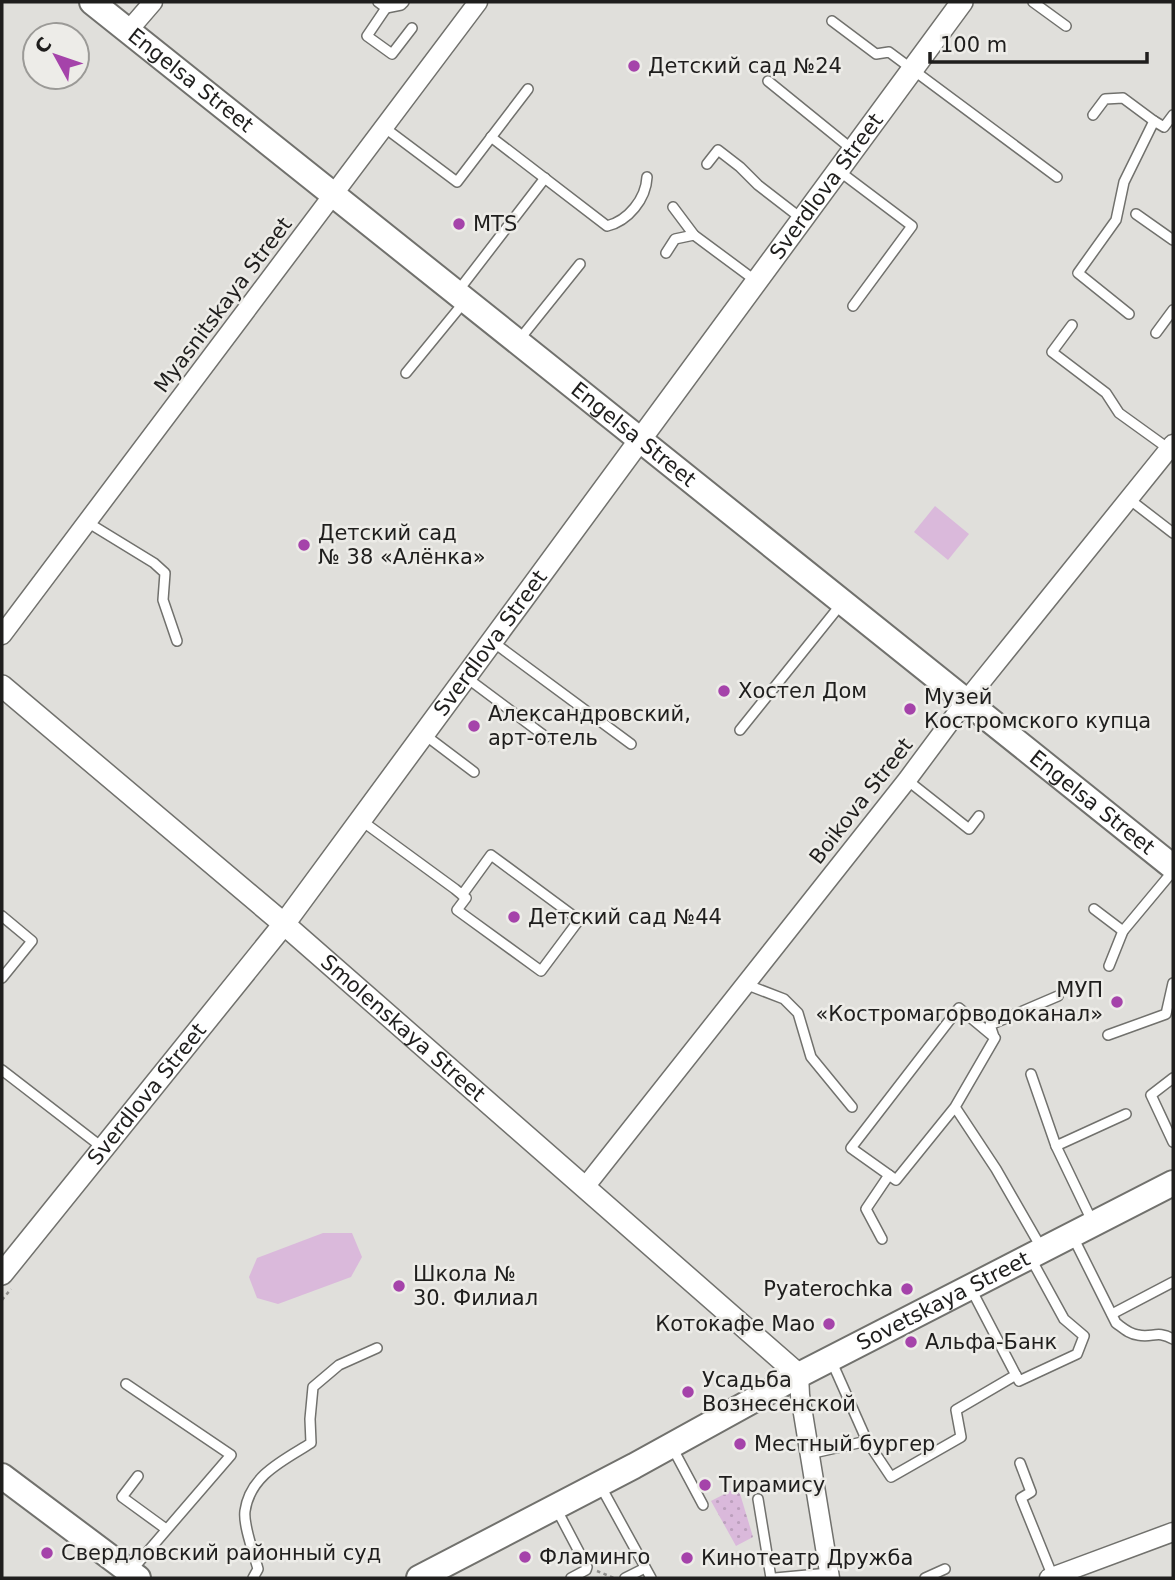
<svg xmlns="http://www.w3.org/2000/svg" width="1175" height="1580" viewBox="0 0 1175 1580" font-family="'DejaVu Sans',sans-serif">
  <defs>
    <pattern id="park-dots" width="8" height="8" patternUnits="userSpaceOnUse" patternTransform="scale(1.75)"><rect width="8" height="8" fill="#dab9db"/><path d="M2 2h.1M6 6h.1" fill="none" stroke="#bb9fbc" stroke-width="1.8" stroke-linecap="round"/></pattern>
  </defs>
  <rect width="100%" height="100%" fill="#e0dfdb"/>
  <polygon fill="url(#park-dots)" points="738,1487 753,1537 736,1546 711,1501"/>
  <g fill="#dab9db">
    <polygon points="935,506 969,534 948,560 914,532"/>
    <polygon points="323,1233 352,1233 362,1257 351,1277 278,1304 257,1298 249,1277 257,1258"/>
  </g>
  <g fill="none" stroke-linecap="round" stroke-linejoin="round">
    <defs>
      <g id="service">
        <polyline points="378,2 386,8 401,5 404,2"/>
        <polyline points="1033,2 1066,26"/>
        <polyline points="386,8 367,36 392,54 412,28"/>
        <polyline points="832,21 876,54 889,52 1057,177"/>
        <polyline points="768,81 853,150"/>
        <polyline points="1093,115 1105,99 1123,98 1154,121"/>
        <polyline points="385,128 457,182 528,89"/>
        <path d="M 491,137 L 607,226 C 628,221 646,199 647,177"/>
        <polyline points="707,164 718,150 740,167 758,185 802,219"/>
        <polyline points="839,171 912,226 853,306"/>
        <polyline points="673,207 694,235 756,281"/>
        <polyline points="1136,214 1173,240"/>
        <polyline points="666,253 675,239 694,235"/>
        <polyline points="458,291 545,178"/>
        <polyline points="1129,314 1078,273 1116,220 1124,182 1154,121 1164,127 1173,115"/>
        <polyline points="1072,325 1052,352 1106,393 1119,413 1169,449"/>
        <polyline points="1156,333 1173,310"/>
        <polyline points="519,340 580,264"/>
        <polyline points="406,373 465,301"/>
        <polyline points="1129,499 1173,533"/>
        <polyline points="87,522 154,563 165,573 163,600 177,641"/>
        <polyline points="493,642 631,744"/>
        <polyline points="467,678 546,737"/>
        <polyline points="740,730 842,603"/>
        <polyline points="425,735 474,772"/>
        <polyline points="907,780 969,829 979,816"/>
        <polyline points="362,821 455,889 466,898 457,910 541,971 579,920 491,855 462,895"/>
        <polyline points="1094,909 1123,931"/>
        <polyline points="2,916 32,941 2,978"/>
        <polyline points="1109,966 1123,931 1173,871"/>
        <polyline points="745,984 784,999 798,1013 811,1057 852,1107"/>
        <polyline points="1108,1035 1166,1014 1173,983"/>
        <polyline points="994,1037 990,1025 1058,996"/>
        <polyline points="2,1070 103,1148"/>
        <polyline points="1031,1074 1056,1146"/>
        <polyline points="1173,1078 1151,1095 1173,1142"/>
        <polyline points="955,1107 896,1180 851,1148 959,1008 995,1038 955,1107 996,1169 1042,1249"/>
        <polyline points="1093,1223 1056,1146 1126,1114"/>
        <path d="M 1073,1237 L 1116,1323 C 1123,1328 1129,1334 1138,1335 C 1153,1338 1157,1330 1173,1339"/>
        <polyline points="882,1239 866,1209 889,1175"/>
        <polyline points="971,1289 1019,1381 1077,1354 1084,1336 1064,1319 1030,1257"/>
        <polyline points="1112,1314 1173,1282"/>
        <polyline points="831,1360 867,1441"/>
        <polyline points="126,1384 231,1455 131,1571"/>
        <polyline points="672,1447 703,1505"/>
        <polyline points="809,1454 867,1441 891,1477 961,1437 956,1410 1016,1375"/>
        <polyline points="1020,1463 1031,1492 1021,1498 1053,1577"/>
        <polyline points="138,1476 122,1497 166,1529"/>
        <polyline points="600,1485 651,1578"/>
        <polyline points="758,1499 771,1578"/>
        <polyline points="557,1510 587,1567 586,1570 571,1578"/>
        <path d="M 253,1578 L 258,1569 C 254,1554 243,1525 245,1511 C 250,1475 284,1460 311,1443 L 310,1419 L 313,1387 L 339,1365 L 377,1348"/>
        <polyline points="625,1578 645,1568"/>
        <polyline points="775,1578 829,1573"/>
        <polyline points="925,1578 945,1569"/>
      </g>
      <g id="minor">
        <polyline points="128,31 153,2"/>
        <polyline points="2,635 478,2"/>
        <polyline points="585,1187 907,780 965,702 1173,444"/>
        <polyline points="799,1375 800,1395 830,1578"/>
        <polyline points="1049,1578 1173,1532"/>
      </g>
      <g id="tertiary">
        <path id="s1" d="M 2,686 L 284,924 L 799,1375"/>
        <path id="s2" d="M 2,1274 L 284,924 L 962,2"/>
      </g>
      <g id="secondary">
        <path id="s3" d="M 92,2 C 454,288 812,580 1173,867"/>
        <polyline points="2,1476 138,1578"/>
        <path id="s4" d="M 419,1578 L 634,1466 L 799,1375 L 1173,1183"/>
      </g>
    </defs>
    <use href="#service" stroke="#71716d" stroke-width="12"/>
    <use href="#minor" stroke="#71716d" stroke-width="21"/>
    <use href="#tertiary" stroke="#71716d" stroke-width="24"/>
    <use href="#secondary" stroke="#71716d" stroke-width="28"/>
    <g stroke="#908f8d" stroke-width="2.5" stroke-dasharray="3.5 3.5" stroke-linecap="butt">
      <polyline points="2,1300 11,1289"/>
      <polyline points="597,1571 614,1578"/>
    </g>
    <use href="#service" stroke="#fff" stroke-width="9"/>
    <use href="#minor" stroke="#fff" stroke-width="18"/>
    <use href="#tertiary" stroke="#fff" stroke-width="21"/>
    <use href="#secondary" stroke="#fff" stroke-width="24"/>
  </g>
  <g fill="#a543aa" stroke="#edece8" stroke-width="2.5">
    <circle cx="634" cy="66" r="7"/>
    <circle cx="459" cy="224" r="7"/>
    <circle cx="304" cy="545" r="7"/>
    <circle cx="724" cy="691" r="7"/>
    <circle cx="910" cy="709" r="7"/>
    <circle cx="474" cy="726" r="7"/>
    <circle cx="514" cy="917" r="7"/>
    <circle cx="1117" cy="1002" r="7"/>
    <circle cx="399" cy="1286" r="7"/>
    <circle cx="907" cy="1289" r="7"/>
    <circle cx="829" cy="1324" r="7"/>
    <circle cx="911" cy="1342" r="7"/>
    <circle cx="688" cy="1392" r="7"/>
    <circle cx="740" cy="1444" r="7"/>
    <circle cx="705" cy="1485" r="7"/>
    <circle cx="47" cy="1553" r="7"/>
    <circle cx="525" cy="1557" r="7"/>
    <circle cx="687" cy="1558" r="7"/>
  </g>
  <g text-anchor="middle" stroke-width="5" stroke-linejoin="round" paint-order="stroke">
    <g font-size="21" fill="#1f1e1d" stroke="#edece8" text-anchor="start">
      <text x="648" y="73">Детский сад №24</text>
      <text x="473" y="231">MTS</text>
      <text x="318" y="540">Детский сад<tspan x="318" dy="24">№ 38 «Алёнка»</tspan></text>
      <text x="738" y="698">Хостел Дом</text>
      <text x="924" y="704">Музей<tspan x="924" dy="24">Костромского купца</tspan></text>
      <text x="488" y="721">Александровский,<tspan x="488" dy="24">арт-отель</tspan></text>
      <text x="528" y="924">Детский сад №44</text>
      <text x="1103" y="997" text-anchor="end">МУП<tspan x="1103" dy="24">«Костромагорводоканал»</tspan></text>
      <text x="413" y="1281">Школа №<tspan x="413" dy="24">30. Филиал</tspan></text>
      <text x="893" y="1296" text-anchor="end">Pyaterochka</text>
      <text x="815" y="1331" text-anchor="end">Котокафе Мао</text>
      <text x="925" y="1349">Альфа-Банк</text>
      <text x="702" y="1387">Усадьба<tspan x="702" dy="24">Вознесенской</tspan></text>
      <text x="754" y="1451">Местный бургер</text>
      <text x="719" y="1492">Тирамису</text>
      <text x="61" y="1560">Свердловский районный суд</text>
      <text x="539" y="1564">Фламинго</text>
      <text x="701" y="1565">Кинотеатр Дружба</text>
    </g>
    <g font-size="21" fill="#1f1e1d" stroke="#edece8">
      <text dy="7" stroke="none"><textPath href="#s3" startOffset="126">Engelsa Street</textPath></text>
      <text dy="7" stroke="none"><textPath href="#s2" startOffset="1365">Sverdlova Street</textPath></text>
      <text transform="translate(223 305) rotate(-53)" y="7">Myasnitskaya Street</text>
      <text dy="7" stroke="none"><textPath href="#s3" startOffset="693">Engelsa Street</textPath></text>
      <text dy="7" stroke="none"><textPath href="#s2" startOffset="798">Sverdlova Street</textPath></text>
      <text transform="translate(861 801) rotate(-52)" y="7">Boikova Street</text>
      <text dy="7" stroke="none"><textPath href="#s3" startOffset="1281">Engelsa Street</textPath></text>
      <text dy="7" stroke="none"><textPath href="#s1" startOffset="527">Smolenskaya Street</textPath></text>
      <text dy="7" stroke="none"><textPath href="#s2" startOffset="231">Sverdlova Street</textPath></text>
      <text dy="7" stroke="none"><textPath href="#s4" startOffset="593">Sovetskaya Street</textPath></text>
    </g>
  </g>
  <rect width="1175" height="1580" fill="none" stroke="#1f1e1d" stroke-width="7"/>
  <g transform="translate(56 56) rotate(310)"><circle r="33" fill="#edece8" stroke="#9b9a97" stroke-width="2"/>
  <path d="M0-5L12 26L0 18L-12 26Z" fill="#a543aa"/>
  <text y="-10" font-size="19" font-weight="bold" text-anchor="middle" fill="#1f1e1d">С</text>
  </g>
  <path d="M930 52v10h217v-10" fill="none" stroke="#1f1e1d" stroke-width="3.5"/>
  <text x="940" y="52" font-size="21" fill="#1f1e1d" stroke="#edece8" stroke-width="5" paint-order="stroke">100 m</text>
</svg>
